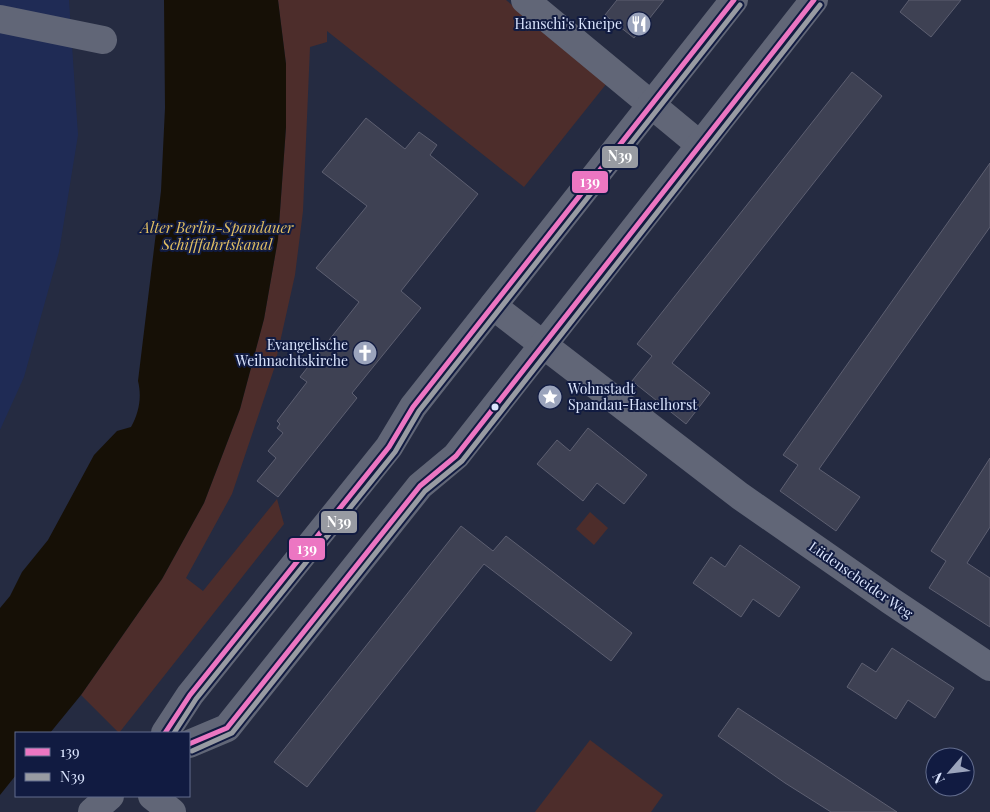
<svg xmlns="http://www.w3.org/2000/svg" width="990" height="812" viewBox="0 0 990 812" font-family="'Playfair Display',serif">
  <rect width="100%" height="100%" fill="#252b41"/>
  <polygon fill="#1f2b55" points="0,0 69,0 78,135 59,252 24,377 0,430"/>
  <g fill="#4d2d2b">
    <polygon points="278,0 506,0 607,83 524,187 327,31 327,42 310,47 303,211 295,275 274,369 232,494 186,578 203,591 277,499 284,524 119,733 81,695 162,579 204,503 240,409 264,319 278,239 286,127 286,64"/>
    <polygon points="590,512 608,528 594,545 576,529"/>
    <polygon points="590,740 663,795 651,812 535,812"/>
  </g>
  <path fill="#161006" d="M 164,0 L 278,0 L 286,64 L 286,127 L 278,239 L 264,319 L 240,409 L 204,503 L 162,579 L 81,695 L 50,733 L 16,733 L 16,775 L 0,795 L 0,608 L 10,596 L 22,572 L 48,540 L 94,455 L 117,431 L 131,427 C 139,413 142,397 138,381 L 161,191 L 165,108 Z"/>
  <g fill="#3e4153" stroke="#5d5f71">
    <polygon points="617,0 664,0 634,38 605,15"/>
    <polygon points="909,0 961,0 931,37 900,12"/>
    <polygon points="852,72 882,96 672,363 710,393 686,424 632,381 652,356 637,344"/>
    <polygon points="366,118 405,149 419,132 437,145 430,155 478,194 401,291 421,308 352,393 357,398 278,497 257,481 276,458 268,451 283,433 277,428 280,424 277,421 307,382 300,377 359,302 316,268 367,206 322,172"/>
    <polygon points="990,163 990,227 819,469 860,497 836,531 780,491 798,465 783,455"/>
    <polygon points="588,428 647,475 624,504 597,483 583,501 537,464 557,440 570,451"/>
    <polygon points="990,458 990,527 967,563 990,578 990,627 929,588 946,561 931,551"/>
    <polygon points="461,526 493,551 506,536 632,633 611,661 484,564 307,787 274,762"/>
    <polygon points="740,545 800,587 779,617 753,599 741,617 693,583 711,557 725,567"/>
    <polygon points="892,648 954,688 935,718 908,700 896,719 847,687 862,663 876,672"/>
    <polygon points="738,708 897,812 831,812 785,783 718,736"/>
  </g>
  <g fill="none" stroke-linecap="round" stroke-linejoin="round">
    <g stroke="#616677" stroke-width="28">
      <polyline points="525,0 700,145"/>
      <polyline points="0,19 103,40"/>
      <polyline points="493,306 740,496 891,601 990,667"/>
      <polyline points="152,796 172,812"/>
    </g>
    <g stroke="#616677" stroke-width="28">
      <polyline points="165,733 190,695 389,447 413,407 734,0"/>
      <polyline points="189,744 227,728 420,486 456,456 814,0"/>
      <polyline points="92,812 110,796"/>
    </g>
    <defs>
      <g id="bus-1">
        <polyline points="165,733 190,695 389,447 413,407 734,0"/>
        <polyline points="189,744 227,728 420,486 456,456 814,0"/>
      </g>
      <g id="bus-2">
        <polyline points="174,733 196,699 395,452 419,411 740,5"/>
        <polyline points="192,751 232,733 425,491 462,461 820,5"/>
      </g>
    </defs>
    <use href="#bus-1" stroke="#111b41" stroke-width="9"/>
    <use href="#bus-2" stroke="#111b41" stroke-width="9"/>
    <use href="#bus-1" stroke="#ec76c2" stroke-width="5"/>
    <use href="#bus-2" stroke="#989ba2" stroke-width="5"/>
  </g>
  <defs>
    <symbol id="restaurant-disc" viewBox="-11 -11 22 22"><circle r="9.5" fill="#9ba4bc" stroke="#111b41"/><path d="M-5-6h1v4h1v-4h1v4h1v-4h1v5L-1.5 .5V6h-2V.5L-5-1ZM5-6V6H3V1.5H1.5Q1.5-4 5-6Z" fill="#fff"/></symbol>
    <symbol id="church-disc" viewBox="-11 -11 22 22"><circle r="9.5" fill="#9ba4bc" stroke="#111b41"/><path d="M-1.2-6h2.4v3.5h3.3v2.4h-3.3V6h-2.4V-.1h-3.3v-2.4h3.3Z" fill="#fff"/></symbol>
    <symbol id="sight-disc" viewBox="-11 -11 22 22"><circle r="9.5" fill="#9ba4bc" stroke="#111b41"/><path d="M0-6L1.8-2.2L6-1.7L2.9 1.2L3.7 5.4L0 3.3L-3.7 5.4L-2.9 1.2L-6-1.7L-1.8-2.2Z" fill="#fff"/></symbol>
  </defs>
  <g fill-rule="evenodd">
    <use href="#restaurant-disc" x="625" y="10" width="28" height="28"/>
    <use href="#church-disc" x="351" y="339" width="28" height="28"/>
    <use href="#sight-disc" x="536" y="383" width="28" height="28"/>
  </g>
  <circle fill="#dbe5fe" stroke="#111b41" stroke-width="2" cx="495" cy="407" r="4.5"/>
  <g text-anchor="middle" stroke-width="4" stroke-linejoin="round" paint-order="stroke">
    <g font-size="14" fill="#dbe5fe" stroke="#111b41" text-anchor="end">
      <text x="622" y="29">Hanschi's Kneipe</text>
      <text x="348" y="350">Evangelische<tspan x="348" dy="16">Weihnachtskirche</tspan></text>
      <text x="568" y="394" text-anchor="start">Wohnstadt<tspan x="568" dy="16">Spandau-Haselhorst</tspan></text>
    </g>
    <g font-size="14" fill="#dbe5fe" stroke="#111b41">
      <text transform="translate(861 580) rotate(35)" y="5">Lüdenscheider Weg</text>
    </g>
    <g font-size="15" font-style="italic" fill="#e2bf62" stroke="#111b41">
      <text x="217" y="233">Alter Berlin-Spandauer<tspan x="217" dy="17">Schifffahrtskanal</tspan></text>
    </g>
  </g>
  <g stroke="#111b41" stroke-width="2">
    <rect x="601" y="145" width="38" height="24" rx="5" fill="#989ba2"/>
    <rect x="571" y="170" width="38" height="24" rx="5" fill="#ec76c2"/>
    <rect x="320" y="510" width="38" height="24" rx="5" fill="#989ba2"/>
    <rect x="288" y="537" width="38" height="24" rx="5" fill="#ec76c2"/>
  </g>
  <g font-size="14" text-anchor="middle" font-weight="bold" fill="#fff">
    <text x="620" y="161">N39</text>
    <text x="590" y="187">139</text>
    <text x="339" y="527">N39</text>
    <text x="307" y="554">139</text>
  </g>
  <rect x="15" y="732" width="175" height="65" fill="#111b41" stroke="#626c8d"/>
  <rect x="25" y="748" width="25" height="8" fill="#ec76c2" stroke="#626c8d"/>
  <text x="60" y="757" font-size="15" fill="#dbe5fe">139</text>
  <rect x="25" y="773" width="25" height="8" fill="#989ba2" stroke="#626c8d"/>
  <text x="60" y="782" font-size="15" fill="#dbe5fe">N39</text>
  <g transform="translate(950 772) rotate(242)"><circle r="24" fill="#111b41" stroke="#626c8d"/>
  <path d="M0-4L9 19L0 12L-9 19Z" fill="#9ba4bc"/>
  <text y="-8" font-size="14" font-weight="bold" text-anchor="middle" fill="#dbe5fe">N</text>
  </g>
</svg>
